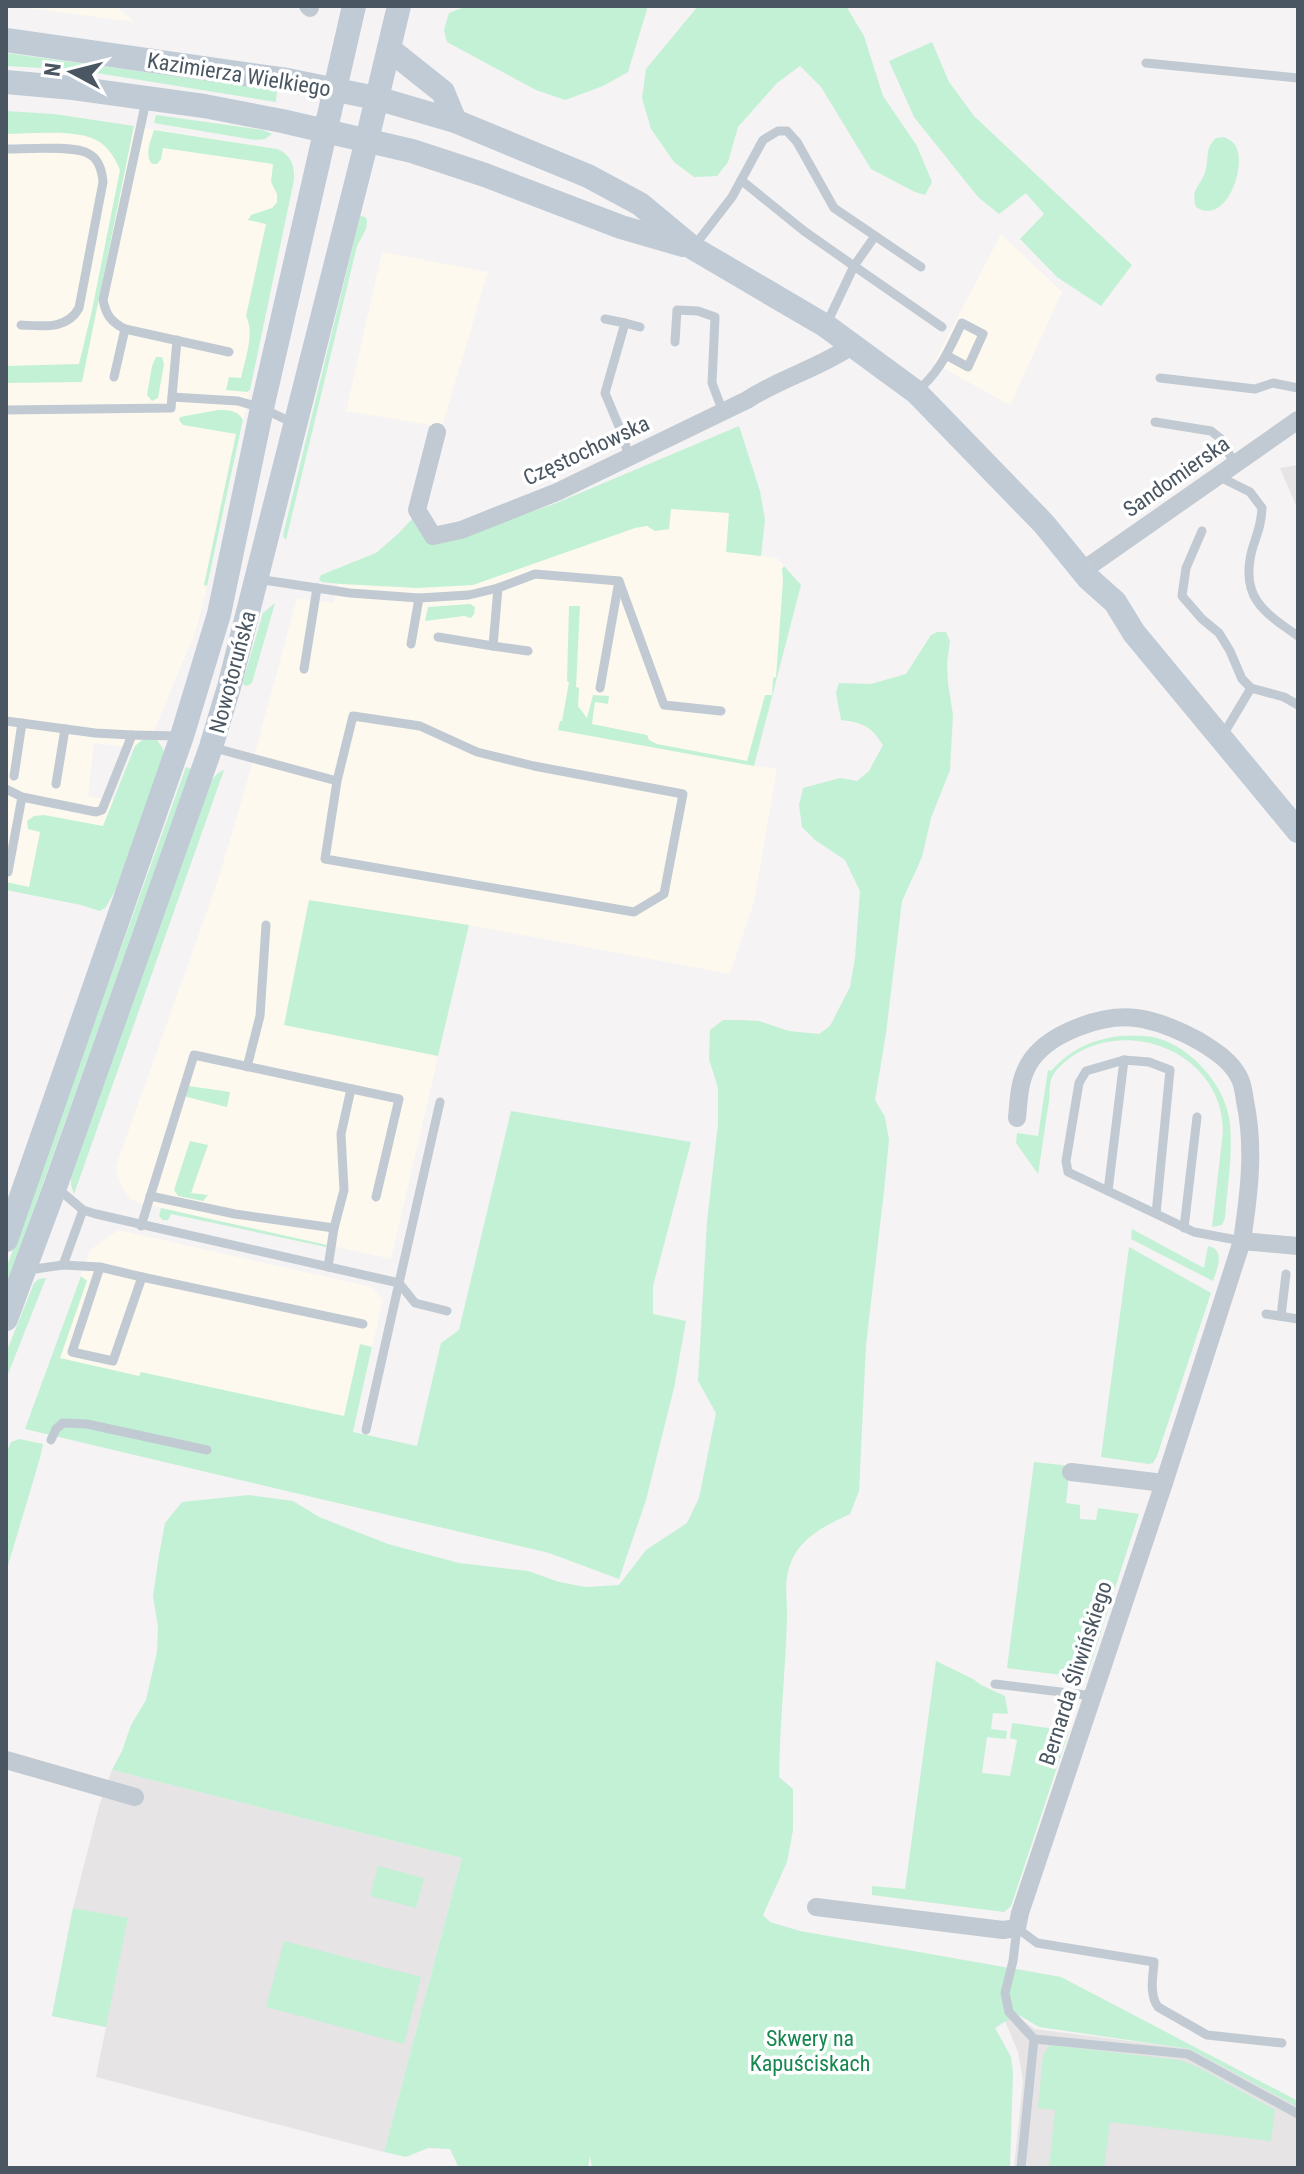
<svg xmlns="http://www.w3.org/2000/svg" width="1304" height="2174" viewBox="0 0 1304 2174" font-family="'Roboto Condensed',sans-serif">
  <rect width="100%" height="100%" fill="#f5f3f3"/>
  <g fill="#fdf9ef">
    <polygon points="13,6 116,6 135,22"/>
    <polygon points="6,115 133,132 134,126 277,149 287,154 295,172 294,180 250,390 205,595 195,633 146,750 94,743 88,796 118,801 81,905 6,890"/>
    <polygon points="1001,234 1062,292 1010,405 934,363"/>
    <polygon points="382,252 488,272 442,427 346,411"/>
    <polygon points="637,482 734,511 729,552 777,558 801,585 754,765 777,769 754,902 730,974 469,925 391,1259 139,1203 130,1199 120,1184 116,1166 218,880 246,786 297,598 334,603 339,580"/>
    <polygon points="118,1230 372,1287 383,1300 353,1433 48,1367 90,1250"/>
  </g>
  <g fill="#e6e4e5">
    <polygon points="1298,465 1298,510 1280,468"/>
    <polygon points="112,1770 462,1858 384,2152 96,2077 106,2027 52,2016 73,1908 100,1803"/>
    <polygon points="1017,2014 1026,2023 1035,2029 1192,2049 1298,2106 1298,2168 1014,2168 1023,2081 1018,2052 1005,2021"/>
  </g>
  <g fill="#c3f1d5">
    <polygon points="467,6 648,6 628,72 603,86 565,100 536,90 447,42 444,30 449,13"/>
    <polygon points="698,6 846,6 864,36 883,96 917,146 932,182 925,195 915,192 871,169 821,87 800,66 777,83 738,127 728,162 717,176 694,177 674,162 651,129 642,98 646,69"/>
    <polygon points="932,42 949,82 974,116 1132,265 1101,306 1057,277 1020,239 1044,214 1026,193 999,214 978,197 914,117 889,61"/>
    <polygon points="6,53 277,90 276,102 78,70 6,66"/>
    <path d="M 6,111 L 54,114 L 134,126 L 82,382 L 6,383 L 6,366 L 79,364 L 92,310 L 120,170 C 115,158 108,146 96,140 C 74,129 31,134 6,134 Z"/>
    <polygon points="156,115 263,130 272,134 265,139 255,140 154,123"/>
    <path d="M 154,130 L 277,149 C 291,154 295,166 294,180 L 250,390 L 247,392 L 226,390 L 229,377 L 241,378 C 245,359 255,333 246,316 L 266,224 L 248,220 L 251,215 L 272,208 L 277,202 L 277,194 L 271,182 L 273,164 L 163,148 L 161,159 L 157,164 L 152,164 C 144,155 151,140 154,130 Z"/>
    <path d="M 1224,137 C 1229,140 1231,140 1235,145 C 1248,165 1226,227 1196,207 C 1190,187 1202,186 1206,169 C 1209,156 1205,148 1216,138 Z"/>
    <polygon points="360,216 365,217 367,220 366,229 357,246 286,540 283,536 284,531"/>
    <polygon points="156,357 162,357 164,364 158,398 152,401 147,395 152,366"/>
    <path d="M 218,410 C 228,410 238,410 243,420 L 207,586 L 204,585 L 236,434 L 183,425 L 179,420 L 180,417 Z"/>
    <polygon points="739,426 760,491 765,520 761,556 726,552 729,513 671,509 669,529 655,531 647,526 635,528 473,585 418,588 341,584 322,582 319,579 321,575 376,553 398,534 414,517 451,540 554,504"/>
    <polygon points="784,566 801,585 754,766 558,730 560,721 562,721 569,682 567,681 569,606 580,606 576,687 579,688 578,706 587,718 593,695 609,696 608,704 595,702 592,724 647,735 649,740 657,744 747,761 765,695 772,695 773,678 776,677 783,581 782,569"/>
    <polygon points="275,603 252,683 247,686 242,684 263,613"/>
    <polygon points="470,604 475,607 474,614 471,618 464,616 425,621 428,607"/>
    <path d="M 937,632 L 946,632 L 950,641 L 947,663 L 948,683 L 953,715 L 950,770 L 931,818 L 922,857 L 902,901 L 886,1033 L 875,1100 L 885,1117 L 889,1140 L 884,1191 L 866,1345 L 859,1491 L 850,1514 C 826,1525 799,1538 790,1565 C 783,1583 788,1602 787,1620 C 785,1673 780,1724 779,1777 L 793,1789 L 793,1830 L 787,1862 L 763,1915 L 770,1922 L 800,1931 L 1061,1977 L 1298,2101 L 1298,2107 L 1190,2049 L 1039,2027 L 1017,2014 L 995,2028 L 1011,2057 L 1013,2073 L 1010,2168 L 592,2168 L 590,2156 L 588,2168 L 459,2168 L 450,2149 L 428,2148 L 406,2157 L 384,2152 L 462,1858 L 112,1770 L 122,1751 L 131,1725 L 146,1700 L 157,1652 L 158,1627 L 153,1596 L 159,1555 L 165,1523 L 182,1502 L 249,1495 L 293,1501 L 319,1517 L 388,1544 L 459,1563 L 528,1571 L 559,1582 L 586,1587 L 619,1585 L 646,1550 L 687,1523 L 699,1498 L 716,1413 L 698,1381 L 707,1222 L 718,1124 L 718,1088 L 709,1059 L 710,1030 L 723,1020 L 740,1020 L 759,1021 L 789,1031 L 819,1034 L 830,1026 L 850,987 L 855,958 L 860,891 L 845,860 L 815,840 L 802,827 L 799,805 L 803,788 L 840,778 L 857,781 L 869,771 L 883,745 C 870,725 863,723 841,720 L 836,693 L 839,683 L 871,684 L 906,674 L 931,635 Z"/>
    <polygon points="149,738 157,740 163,749 164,754 116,889 106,907 100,911 81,905 6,890 6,882 29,887 40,832 28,829 27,821 34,816 44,815 103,826 135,746 142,740"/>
    <polygon points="186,767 191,769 6,1287 6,1269"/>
    <path d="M 224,770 L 74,1194 L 71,1185 L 71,1177 L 208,787 C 212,780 216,773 224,770 Z"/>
    <polygon points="309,900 469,925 438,1056 284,1025"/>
    <path d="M 1120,1036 C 1132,1036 1145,1035 1157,1038 C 1193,1048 1227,1088 1230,1124 C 1233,1155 1227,1188 1225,1218 L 1222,1225 L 1212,1227 L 1223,1131 C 1223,1059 1140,1019 1079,1052 C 1070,1057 1057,1067 1052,1077 C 1049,1083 1050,1094 1049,1101 C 1045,1125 1042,1150 1038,1174 L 1016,1143 L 1017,1133 L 1038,1136 L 1048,1070 L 1051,1071 C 1071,1049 1091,1040 1120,1036 Z"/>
    <polygon points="189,1086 230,1092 227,1107 187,1097 185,1095"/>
    <polygon points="511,1111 691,1142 653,1286 653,1314 686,1321 674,1388 646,1500 619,1579 549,1553 25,1429 81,1276 87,1281 60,1358 139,1376 141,1372 344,1416 360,1344 372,1347 353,1432 417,1446 441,1343 459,1330"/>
    <polygon points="190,1141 208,1145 191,1193 208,1195 203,1201 178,1196 174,1190"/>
    <polygon points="161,1208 327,1245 326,1247 171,1214 168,1220 163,1220 159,1216"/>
    <path d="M 1132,1229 L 1204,1268 L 1208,1246 C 1226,1249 1217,1269 1213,1281 L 1131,1239 Z"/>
    <polygon points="1129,1247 1211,1293 1157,1456 1153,1463 1149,1464 1101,1457"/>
    <polygon points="46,1278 6,1379 6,1353 34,1283 39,1279"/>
    <polygon points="19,1439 43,1444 40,1458 6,1572 6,1454 11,1442"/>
    <polygon points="1034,1462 1070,1466 1066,1503 1080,1505 1080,1519 1096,1520 1098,1508 1139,1514 1086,1678 1007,1668"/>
    <polygon points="936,1661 973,1679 981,1685 1005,1696 1008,1714 993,1713 991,1729 1007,1731 1006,1739 987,1737 982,1773 1010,1776 1017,1740 1010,1738 1012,1723 1069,1731 1011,1906 1004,1912 872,1895 872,1886 905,1889"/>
    <polygon points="378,1866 424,1878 416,1908 370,1896"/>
    <polygon points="73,1908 128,1918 106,2027 52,2016"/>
    <polygon points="284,1941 421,1977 404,2044 266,2007"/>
    <polygon points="1050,2045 1179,2060 1198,2067 1275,2110 1271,2141 1110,2122 1104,2168 1049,2168 1055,2110 1038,2108 1043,2055"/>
  </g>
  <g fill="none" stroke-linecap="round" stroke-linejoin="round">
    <g stroke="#c1cad2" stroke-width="9">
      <polyline points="1146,63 1298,78"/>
      <path d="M 146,101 L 103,300 C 106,315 111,322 125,329 L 229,352"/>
      <path d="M 6,149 C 24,149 76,145 89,154 C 99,159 102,171 103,182 L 79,308 C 67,330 43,326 21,325"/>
      <polyline points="741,180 804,231 854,266 827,323"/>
      <polyline points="875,236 854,266 942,327"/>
      <polyline points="695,245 732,197 763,140 778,131 787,131 797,142 834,208 921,267"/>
      <polyline points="605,319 625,323 605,393 623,436 629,458"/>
      <polyline points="625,323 640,327"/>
      <polyline points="675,342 677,310 698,311 715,317 712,383 723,412"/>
      <polyline points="114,377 125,329"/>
      <polyline points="1160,378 1255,389 1273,383 1298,388"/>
      <path d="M 916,392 C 941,371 948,351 962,323 L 983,334 L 968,367 L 946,355"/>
      <polyline points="172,397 238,401 262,408 295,424"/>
      <polyline points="6,410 171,408 177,340"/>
      <polyline points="1155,422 1211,431 1220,438 1235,464"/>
      <path d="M 1218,476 L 1250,492 L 1262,508 C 1261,527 1257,533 1252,550 C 1240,597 1263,612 1298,636"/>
      <polyline points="1202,531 1186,568 1182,596 1202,619 1219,633 1230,651 1242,679 1251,688 1284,697 1298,705"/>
      <polyline points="257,579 350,593 419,598 469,595 498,588 535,574 619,581 664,705 721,711"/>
      <polyline points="438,637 493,646 498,588"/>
      <polyline points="411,644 419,598"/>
      <polyline points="493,646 528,651"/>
      <polyline points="304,669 317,588"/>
      <polyline points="600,688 619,581"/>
      <polyline points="6,721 95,733 132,735"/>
      <polyline points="1223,735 1251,688"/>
      <polyline points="211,747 337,781 353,716 420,726 477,752 534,766 683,794 664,894 634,912 325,859 337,781"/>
      <polyline points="14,776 22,723"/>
      <polyline points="56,784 65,729"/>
      <polyline points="6,789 22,797"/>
      <polyline points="8,872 22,797 96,812 102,810 132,735 179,736"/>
      <polyline points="247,1067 260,1016 266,925"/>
      <polyline points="440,1102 399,1283 415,1303 447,1311"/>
      <polyline points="57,1188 83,1210 96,1214 399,1283 366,1430"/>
      <polyline points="1108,1191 1068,1172 1066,1161 1079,1083 1086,1071 1124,1060"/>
      <polyline points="150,1196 235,1214 334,1228"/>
      <polyline points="1156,1214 1170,1070 1149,1062 1124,1060 1108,1191 1194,1232 1242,1241"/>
      <polyline points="141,1226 194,1055 399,1099 376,1197"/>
      <polyline points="1184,1228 1197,1117"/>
      <polyline points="63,1265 83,1210"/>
      <polyline points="328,1267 334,1228 344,1190 341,1134 351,1089"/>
      <polyline points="28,1270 63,1265 100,1267 72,1352 113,1361 142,1277 100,1267"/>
      <polyline points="142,1277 363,1324"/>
      <polyline points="1266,1314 1298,1319"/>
      <polyline points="1281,1316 1286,1274"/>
      <polyline points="51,1440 56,1429 63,1423 87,1424 207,1450"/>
      <polyline points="995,1684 1093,1696"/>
      <polyline points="1017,1928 1013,1961 1005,1993 1009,2012 1034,2039 1188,2054 1298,2114"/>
      <path d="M 1017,1928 L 1037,1943 L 1154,1962 C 1153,1977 1149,1994 1158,2007 L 1207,2035 L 1282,2043"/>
      <polyline points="1021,2168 1034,2039"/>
    </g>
    <g stroke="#c1cad2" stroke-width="18">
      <polyline points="308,6 310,8"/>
      <path d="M 437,432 L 417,510 L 433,536 L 461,530 L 557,492 L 747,400 C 780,378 820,368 853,345"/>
      <polyline points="1082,571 1298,420"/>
      <path d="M 1017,1118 C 1019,1097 1019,1077 1032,1059 C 1052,1032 1103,1014 1136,1018 C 1159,1021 1179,1030 1199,1041 C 1215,1051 1230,1060 1239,1077 C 1243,1084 1244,1093 1245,1101 C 1255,1148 1249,1194 1242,1241"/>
      <polyline points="1071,1472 1164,1483"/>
      <polyline points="6,1760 135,1797"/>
      <polyline points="816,1907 1003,1930 1017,1928 1020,1913 1164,1483 1242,1241 1298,1246"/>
    </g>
    <g stroke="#c1cbd6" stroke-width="24">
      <polyline points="6,40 287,80 376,98 455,121 588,176 640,204 693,248 826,326 916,392 1044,524 1088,578 1115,602 1134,633 1298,831"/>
      <polyline points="389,49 443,92 455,121"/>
      <polyline points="6,82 73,88 204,106 282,121 412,151 485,175 621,227 683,245"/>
      <polyline points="6,1240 182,736 219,614 262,408 354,6"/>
      <polyline points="6,1319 55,1187 211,747 229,687 367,140 399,6"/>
    </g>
  </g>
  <g text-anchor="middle" stroke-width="7" stroke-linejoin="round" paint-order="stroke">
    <g font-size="22" fill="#4a5661" stroke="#fff">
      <text transform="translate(239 74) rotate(9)" y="8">Kazimierza Wielkiego</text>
      <text transform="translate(586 450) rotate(-25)" y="8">Częstochowska</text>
      <text transform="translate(1176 476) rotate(-35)" y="8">Sandomierska</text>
      <text transform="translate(232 672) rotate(-75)" y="8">Nowotoruńska</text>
      <text transform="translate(1075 1673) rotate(-72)" y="8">Bernarda Śliwińskiego</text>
    </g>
    <g font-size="22" fill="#17864f" stroke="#fff">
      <text x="810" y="2046">Skwery na<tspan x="810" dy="25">Kapuściskach</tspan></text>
    </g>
  </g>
  <rect width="1304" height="2174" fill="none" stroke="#4a5661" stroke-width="16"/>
  <g transform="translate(72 72) rotate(277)" stroke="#ffffff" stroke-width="6" paint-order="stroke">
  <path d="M0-6L14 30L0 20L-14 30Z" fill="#4a5661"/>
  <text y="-12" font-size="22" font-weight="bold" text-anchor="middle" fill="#4a5661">N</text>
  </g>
</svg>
